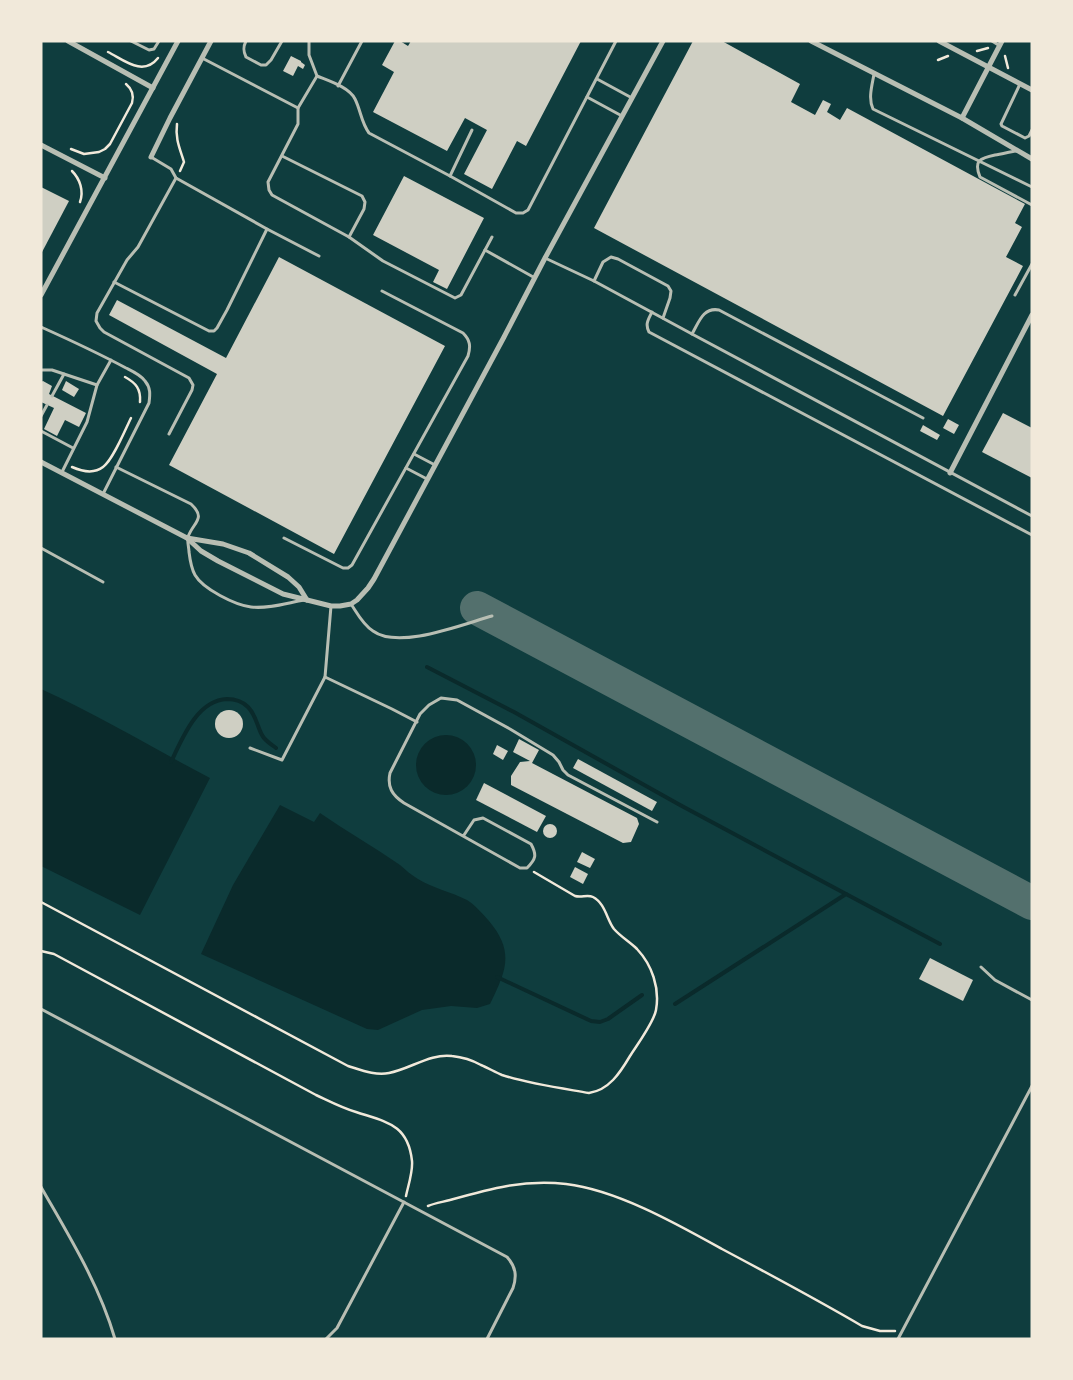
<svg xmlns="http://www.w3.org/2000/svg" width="1073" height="1380" viewBox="0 0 1073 1380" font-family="'PT Sans',sans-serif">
  <rect width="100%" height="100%" fill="#0f3d3e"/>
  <g fill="#0a2a2b">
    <path d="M 41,689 C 99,715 154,749 210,778 L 140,915 L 41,866 Z"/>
    <circle cx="446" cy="765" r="30"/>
    <path d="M 280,805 L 314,822 L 320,813 C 346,831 374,847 400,865 C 406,870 411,875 418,879 C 433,888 451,892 467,900 C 475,905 482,913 489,921 C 515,952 506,971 490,1004 L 477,1008 L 451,1006 L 422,1010 L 378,1030 L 367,1029 L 201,954 L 233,885 Z"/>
  </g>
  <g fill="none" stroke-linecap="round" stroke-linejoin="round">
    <g stroke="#0a2a2b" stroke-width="4">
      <polyline points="427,667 514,712 680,805 846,894"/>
      <path d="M 171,762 C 182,739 197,700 227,699 C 235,699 243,702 248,707 C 256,715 257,726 262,735 C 265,741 271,744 276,748"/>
      <polyline points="497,977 591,1021 600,1022 608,1019 642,995"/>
      <polyline points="675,1004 846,894 940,944"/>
    </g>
    <polyline stroke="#53706d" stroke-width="34" points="477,608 1032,903"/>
  </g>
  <g fill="#cfcfc3">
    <polygon points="395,41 400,41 408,46 411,41 581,41 526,146 517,141 492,189 464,174 487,130 465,118 447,151 373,112 394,72 382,65"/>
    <polygon points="693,41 722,41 800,84 791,102 815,115 823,100 831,104 827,112 840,120 847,108 1025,204 1015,223 1022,227 1006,257 1023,266 943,416 594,228"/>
    <polygon points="291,56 301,61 301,62 305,65 303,69 298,66 293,76 283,71"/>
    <polygon points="404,176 484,218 447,289 433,282 439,270 373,235"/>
    <polygon points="41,187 69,201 41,254"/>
    <polygon points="279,257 445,346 334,554 169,465 217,374 109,315 117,300 226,358"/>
    <polygon points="43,381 52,386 49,394 86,413 79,427 65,420 57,436 44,429 54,408 41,402 41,382"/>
    <polygon points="66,381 79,389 74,397 62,390"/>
    <polygon points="1003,413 1032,428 1032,478 982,452"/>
    <polygon points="948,419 959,425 954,434 943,428"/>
    <polygon points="923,425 940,435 937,440 920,431"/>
    <circle cx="229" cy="724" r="14"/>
    <polygon points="519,739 539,750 532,763 637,818 639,824 631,842 623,843 511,785 511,776 520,762 530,761 513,752"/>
    <polygon points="497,745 508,751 503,760 493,754"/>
    <polygon points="578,759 657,802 652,811 573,768"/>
    <polygon points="484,783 546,816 537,832 476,800"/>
    <circle cx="550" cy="831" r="7"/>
    <polygon points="582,852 595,859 590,868 577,862"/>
    <polygon points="575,867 588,874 583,884 570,877"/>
    <polygon points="930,958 973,980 963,1001 919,979"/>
  </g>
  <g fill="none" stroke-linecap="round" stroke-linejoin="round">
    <g stroke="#f1e9da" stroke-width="2.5">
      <polyline points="977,51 988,48"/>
      <path d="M 108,52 C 124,60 143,77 158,58"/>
      <polyline points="1005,56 1008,68"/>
      <polyline points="938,60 948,56"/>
      <path d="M 177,124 C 175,139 180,149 184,162 L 180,171"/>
      <path d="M 71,149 L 84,154 L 99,152 L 105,149 L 110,144 L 132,103 C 134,96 132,89 126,84"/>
      <path d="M 72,171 C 80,179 84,191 80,202"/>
      <path d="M 125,377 C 136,383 141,389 140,402"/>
      <path d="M 72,467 C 81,471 94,474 103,467 C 113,460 125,430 131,418"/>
      <path d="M 41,902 L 348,1066 C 361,1070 376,1076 389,1073 C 410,1069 431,1053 452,1056 C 462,1057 472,1060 481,1065 C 488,1068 495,1072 502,1075 C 530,1084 560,1088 589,1093 C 609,1090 620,1073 630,1056 C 637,1045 654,1022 656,1010 C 660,988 652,965 637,949 C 630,942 621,937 614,929 C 607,920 605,903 593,897 C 587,894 582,898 575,896 L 534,872"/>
      <path d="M 41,951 L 54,954 L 316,1095 C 329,1101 342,1108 356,1112 C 386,1122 408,1124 412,1161 C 413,1172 408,1186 406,1196"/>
      <path d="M 428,1206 C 435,1203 443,1202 450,1200 C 489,1189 524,1179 566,1184 C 617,1190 677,1224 722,1249 C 769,1274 816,1299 862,1326 L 880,1331 L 895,1331"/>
    </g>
    <g stroke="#b8beb3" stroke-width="3">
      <polyline points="131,41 149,50 154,49 159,41"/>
      <path d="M 246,41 C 243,47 243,51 246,57 L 261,65 L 266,65 L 271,60 L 282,41"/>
      <polyline points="309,41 309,55 317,76 298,108 298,124 268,182 269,190 272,195 349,237 383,261 455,298 461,295 492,237"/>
      <polyline points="992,41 1000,46"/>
      <polyline points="202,58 298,108"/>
      <path d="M 874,74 C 872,86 868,98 873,109 L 1032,187"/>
      <path d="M 317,76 C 329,81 349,87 355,99 C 361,111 361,122 369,133 L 450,176 L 472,130"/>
      <polyline points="597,79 632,98"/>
      <polyline points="1020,84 1001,124 1002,126 1025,138 1029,136 1032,130"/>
      <polyline points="338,86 362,41"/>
      <polyline points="587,97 622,116"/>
      <path d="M 1016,151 C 1009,152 1002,154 995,155 C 981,158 973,160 980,177 L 1032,205"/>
      <polyline points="282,156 362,196 365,202 364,209 349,237"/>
      <polyline points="151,157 171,169 176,178 267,229 319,256"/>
      <polyline points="450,176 516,213 523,213 528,210 616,41"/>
      <polyline points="485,250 535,278"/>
      <polyline points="545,258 594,281 603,262 611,257 618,259 668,286 671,291 670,298 663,318"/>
      <path d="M 594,281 L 692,334 C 699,322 703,307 719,310 L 923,418"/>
      <polyline points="114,282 209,331 214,331 217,328 227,310 267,229"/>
      <polyline points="1015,295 1032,264"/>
      <path d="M 652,312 C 648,320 645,324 649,332 L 1032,535"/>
      <path d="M 41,327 C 70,340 98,353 126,368 C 132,371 141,375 145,381 C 151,388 150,395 149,403 L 103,494"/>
      <polyline points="692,334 1032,516"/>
      <polyline points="41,370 52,370 97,385"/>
      <polyline points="52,396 64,374"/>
      <polyline points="41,416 47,405"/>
      <polyline points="41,431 73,448"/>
      <polyline points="169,434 192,390 193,385 189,378 104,332 100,328 96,321 97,313 127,260 138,247 176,178"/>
      <polyline points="414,454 435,465"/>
      <path d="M 116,467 L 191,504 C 207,519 193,522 188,537 C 187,541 189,548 189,552 C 190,560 191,568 195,575 C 203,589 235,605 251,607 C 268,609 287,603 304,600"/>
      <polyline points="406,468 427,479"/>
      <polyline points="62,472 87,422 97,385 111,360"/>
      <path d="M 284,538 L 343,568 L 348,568 L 352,565 L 468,356 C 471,346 470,340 463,333 L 382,291"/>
      <polyline points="41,548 103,582"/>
      <path d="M 351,604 C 357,613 363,625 373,631 C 399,650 463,624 492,616"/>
      <polyline points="325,677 331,606"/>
      <polyline points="250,748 282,760 325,677 392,709 417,722"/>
      <path d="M 464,835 L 474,820 L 483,818 L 531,844 C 537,855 536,859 527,868 L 520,868 L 404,803 C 392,795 387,787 390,773 L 420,714 L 429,705 L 441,698 L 457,700 L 510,729 L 553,755 L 559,762 L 563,770 L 568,775 L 657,822"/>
      <polyline points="981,967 995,980 1032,1000"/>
      <path d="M 41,1009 L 507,1257 C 516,1267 517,1276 513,1288 L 487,1339"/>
      <path d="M 41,1187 C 69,1236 99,1284 115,1339"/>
      <polyline points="326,1339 337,1328 404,1202"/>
      <polyline points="898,1339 1032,1086"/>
    </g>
    <g stroke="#b8beb3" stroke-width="5">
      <polyline points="68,41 153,88"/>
      <polyline points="811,41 962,118 1032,159"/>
      <polyline points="939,41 1032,90"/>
      <polyline points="962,118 1002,41"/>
      <polyline points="41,145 105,178"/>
      <polyline points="151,157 170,118 211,41"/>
      <polyline points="41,295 178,41"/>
      <polyline points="41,462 187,538 201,551 218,561 283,594 331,606 340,606 351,604 357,600 368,588 374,579 504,337 545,258 663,41"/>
      <polyline points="950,473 1032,315"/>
      <polyline points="187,538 223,544 249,553 288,577 299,587 307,600"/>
    </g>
  </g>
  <rect width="1073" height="1380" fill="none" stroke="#f1e9da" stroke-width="85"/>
</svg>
